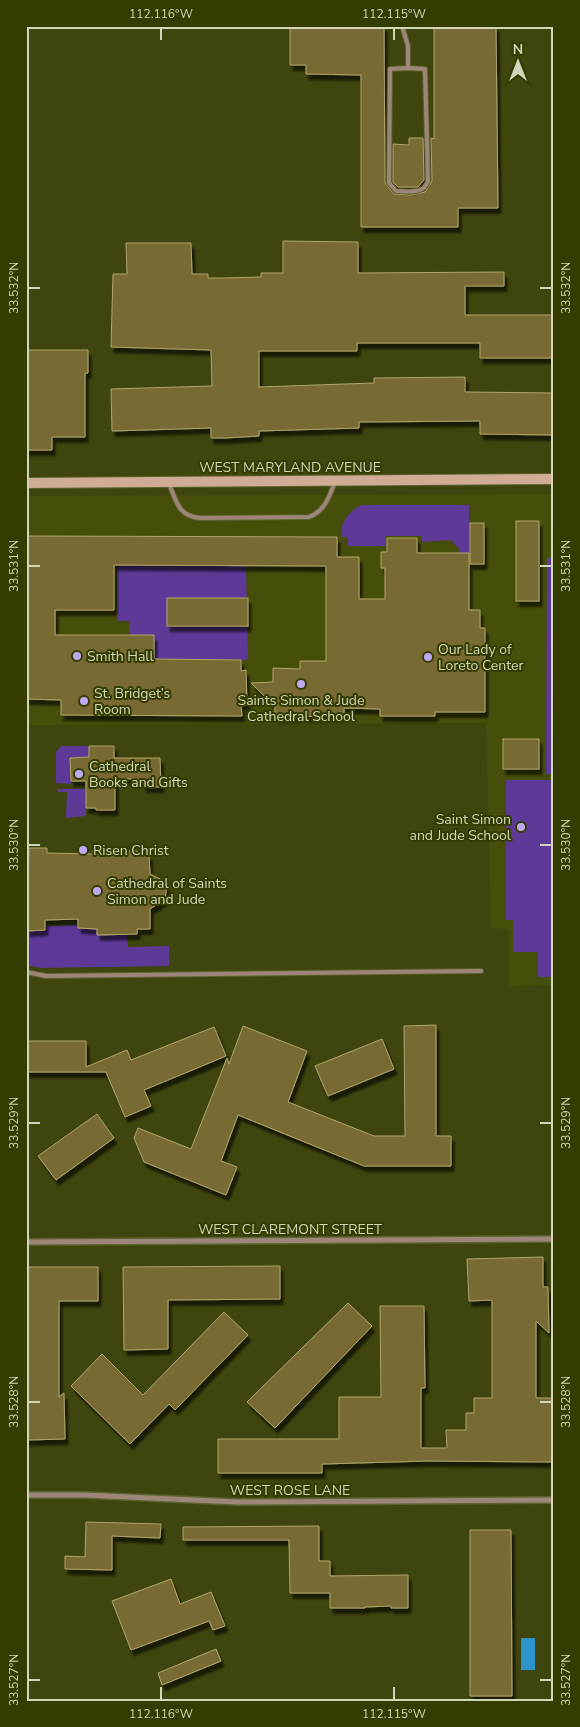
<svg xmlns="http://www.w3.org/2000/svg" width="580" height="1727" viewBox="0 0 580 1727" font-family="'Nunito Sans',sans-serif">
  <defs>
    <filter id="shadow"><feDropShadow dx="3" dy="5.5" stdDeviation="1" flood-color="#0009"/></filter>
  </defs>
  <rect width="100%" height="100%" fill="#3e460d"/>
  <polygon fill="#464f0a" points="554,494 554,985 510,986 509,929 491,928 486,723 26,725 26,496"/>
  <g fill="#5d3a98">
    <path d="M 361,505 L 469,505 L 469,558 L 459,558 L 459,549 L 451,540 L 422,542 L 421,536 L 386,536 L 386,546 L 348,546 L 348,537 L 342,537 C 339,522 349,512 361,505 Z"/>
    <polygon points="547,558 554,558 554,774 546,774"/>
    <polygon points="118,565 246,566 248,660 154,659 129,635 129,621 117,621"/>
    <polygon points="61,746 89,746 89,757 70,758 71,784 56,783 56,752"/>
    <polygon points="506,780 554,780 554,977 538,977 538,952 513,952 513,920 506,920"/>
    <polygon points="58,789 86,789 86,816 66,818 67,792 58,792"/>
    <polygon points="27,917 28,931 45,930 45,926 78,925 78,928 97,929 97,935 127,934 128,947 169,946 169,966 41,968 26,965"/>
  </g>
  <rect fill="#2e93ca" x="521" y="1638" width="14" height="32"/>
  <g fill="#776a31" stroke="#b1a56b" filter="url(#shadow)">
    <polygon points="290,26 384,26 385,183 394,194 410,195 425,192 432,181 431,138 434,139 434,26 496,26 498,208 458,208 458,227 361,227 361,75 306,74 306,65 290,65"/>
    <polygon points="409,138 423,138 424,180 418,187 398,187 393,182 393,144 409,145"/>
    <polygon points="283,241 358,242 358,273 504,272 504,286 465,286 465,315 554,315 554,358 480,358 480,343 357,343 357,351 259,351 259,387 374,383 374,378 465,377 465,392 554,393 554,435 480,434 480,421 359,422 359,428 259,431 259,436 225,438 211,438 211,428 112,431 111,389 212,386 211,350 111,347 113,274 127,274 126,243 191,243 192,274 208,274 208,278 224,278 261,277 261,273 283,273"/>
    <polygon points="26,350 88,350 88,373 85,373 85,437 52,437 52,450 26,450"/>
    <rect x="516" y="521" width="23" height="80"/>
    <rect x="470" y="523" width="14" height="41"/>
    <polygon points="26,536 337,537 337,557 359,557 359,599 385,599 385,568 381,568 381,552 387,552 387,538 417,538 417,553 469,553 469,610 480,610 480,628 485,628 485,712 435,712 435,716 380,716 380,709 344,708 344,716 275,717 275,707 251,683 273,682 273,668 300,669 300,661 326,661 326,566 114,565 114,610 55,610 55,635 154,635 154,659 241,660 241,671 246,670 247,705 241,705 242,716 61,715 61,700 26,699"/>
    <rect x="167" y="598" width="81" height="28"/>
    <rect x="503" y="739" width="36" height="30"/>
    <polygon points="89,746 114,746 114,758 160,758 161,787 144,787 142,779 115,779 115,810 96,810 96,808 86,808 86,781 71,781 70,758 89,757"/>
    <polygon points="29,848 47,848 47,853 93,854 92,851 137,851 137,855 149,855 150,874 160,879 165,883 166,888 166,894 164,900 150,909 150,929 137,929 137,934 97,935 97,929 78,928 78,919 45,920 45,930 27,931 26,883 28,883"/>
    <polygon points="436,1025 436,1136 451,1136 451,1166 364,1166 238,1115 221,1161 237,1167 226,1195 144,1162 134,1138 138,1128 191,1149 227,1058 229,1064 243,1026 307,1051 288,1102 374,1136 405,1136 404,1026"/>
    <polygon points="214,1027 226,1056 144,1090 151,1106 125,1117 106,1072 26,1072 26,1041 86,1041 86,1067 127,1050 131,1060"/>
    <polygon points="382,1039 394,1069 328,1096 315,1066"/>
    <polygon points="97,1114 114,1138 56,1180 38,1156"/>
    <polygon points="543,1257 543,1287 548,1287 549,1333 536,1321 536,1398 554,1398 554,1462 427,1461 322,1464 322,1473 218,1473 218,1439 339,1439 339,1397 381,1397 380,1306 424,1306 425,1388 421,1388 421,1448 447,1448 446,1430 466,1430 466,1413 474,1413 474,1398 492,1398 492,1300 469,1301 467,1259"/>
    <polygon points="280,1266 280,1299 168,1300 168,1349 124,1350 123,1267"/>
    <polygon points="26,1267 98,1267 98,1301 59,1301 59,1397 64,1393 65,1439 26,1440"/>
    <polygon points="348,1303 372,1326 275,1428 247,1402"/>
    <polygon points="224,1312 248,1335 175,1410 169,1404 130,1444 71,1386 102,1354 143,1395"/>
    <polygon points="86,1522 161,1524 160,1538 112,1536 112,1570 65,1569 65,1556 85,1557"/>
    <polygon points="319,1526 319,1561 330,1561 330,1576 408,1575 408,1608 391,1608 391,1606 365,1607 365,1608 330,1608 330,1593 290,1593 289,1540 183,1540 183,1527"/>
    <polygon points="470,1530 511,1530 512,1696 470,1696"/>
    <polygon points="171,1579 180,1604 211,1592 225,1626 213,1630 209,1621 131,1650 112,1601"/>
    <polygon points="216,1649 221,1661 162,1685 158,1673"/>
  </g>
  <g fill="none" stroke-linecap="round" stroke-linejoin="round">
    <defs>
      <g id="lane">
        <polyline points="402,26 408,46 408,68"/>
        <path d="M 408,68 L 425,69 L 428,181 C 424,195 407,191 396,191 L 389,183 L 390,69 Z"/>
        <path d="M 169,484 C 177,502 178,516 200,518 L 309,517 C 325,511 329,497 335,482"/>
        <polyline points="26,972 46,976 481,971"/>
      </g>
      <g id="street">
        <polyline points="26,1242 554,1239"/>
        <polyline points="26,1495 85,1495 237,1502 554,1500"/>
      </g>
      <polyline id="secondary" points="26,483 554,479"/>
    </defs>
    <use href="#lane" stroke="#5b6330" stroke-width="6"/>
    <use href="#street" stroke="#5b6330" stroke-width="8"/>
    <use href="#secondary" stroke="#5b6330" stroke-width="12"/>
    <use href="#lane" stroke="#9c8677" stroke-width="4"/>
    <use href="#street" stroke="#9c8677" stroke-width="5"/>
    <use href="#secondary" stroke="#cfac93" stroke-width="10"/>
  </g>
  <path fill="none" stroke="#d0d6ba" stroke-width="2" d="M 161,28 L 161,40M 394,28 L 394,40M 28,288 L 40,288M 540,288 L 552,288M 28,566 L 40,566M 540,566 L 552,566M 28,845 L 40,845M 540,845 L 552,845M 28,1123 L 40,1123M 540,1123 L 552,1123M 28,1402 L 40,1402M 540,1402 L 552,1402M 28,1680 L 40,1680M 540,1680 L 552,1680M 161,1687 L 161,1700M 394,1687 L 394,1700"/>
  <g fill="#bfa9f4" stroke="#343c00" stroke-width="2">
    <circle cx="77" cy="656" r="5"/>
    <circle cx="428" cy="657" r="5"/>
    <circle cx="301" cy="684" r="5"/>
    <circle cx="84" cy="701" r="5"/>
    <circle cx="79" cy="774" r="5"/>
    <circle cx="521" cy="827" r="5"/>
    <circle cx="83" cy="850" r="5"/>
    <circle cx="97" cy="891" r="5"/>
  </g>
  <g text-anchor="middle" stroke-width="4" stroke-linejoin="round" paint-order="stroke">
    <g font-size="14" fill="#d0d6ba" stroke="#343c00">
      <text x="290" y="472">WEST MARYLAND AVENUE</text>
      <text x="290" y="1234">WEST CLAREMONT STREET</text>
      <text x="290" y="1495">WEST ROSE LANE</text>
    </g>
    <g font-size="14" fill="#d0d6ba" stroke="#343c00" text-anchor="start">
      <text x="438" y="654">Our Lady of<tspan x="438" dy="16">Loreto Center</tspan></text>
      <text x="87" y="661">Smith Hall</text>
      <text x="94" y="698">St. Bridget’s<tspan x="94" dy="16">Room</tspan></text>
      <text x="301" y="705" text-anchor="middle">Saints Simon &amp; Jude<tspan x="301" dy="16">Cathedral School</tspan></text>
      <text x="89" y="771">Cathedral<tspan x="89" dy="16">Books and Gifts</tspan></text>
      <text x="511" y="824" text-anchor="end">Saint Simon<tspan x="511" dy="16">and Jude School</tspan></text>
      <text x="93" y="855">Risen Christ</text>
      <text x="107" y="888">Cathedral of Saints<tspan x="107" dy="16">Simon and Jude</tspan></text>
    </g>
  </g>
  <rect width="580" height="1727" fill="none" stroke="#343c00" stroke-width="55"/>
  <g transform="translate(518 62)" stroke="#343c00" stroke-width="4" paint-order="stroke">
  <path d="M0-4L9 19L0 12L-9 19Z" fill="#d0d6ba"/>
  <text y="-8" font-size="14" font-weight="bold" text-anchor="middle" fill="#d0d6ba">N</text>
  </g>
  <rect x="28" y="28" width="524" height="1672" fill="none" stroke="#d0d6ba" stroke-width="2"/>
  <g font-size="12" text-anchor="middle" fill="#d0d6ba">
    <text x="161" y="18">112.116°W</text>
    <text x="394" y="18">112.115°W</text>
    <text transform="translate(14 288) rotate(-90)" y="4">33.532°N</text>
    <text transform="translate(566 288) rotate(-90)" y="4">33.532°N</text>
    <text transform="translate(14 566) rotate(-90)" y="4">33.531°N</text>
    <text transform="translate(566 566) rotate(-90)" y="4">33.531°N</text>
    <text transform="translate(14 845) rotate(-90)" y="4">33.530°N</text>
    <text transform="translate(566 845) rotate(-90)" y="4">33.530°N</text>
    <text transform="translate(14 1123) rotate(-90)" y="4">33.529°N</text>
    <text transform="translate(566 1123) rotate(-90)" y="4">33.529°N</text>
    <text transform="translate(14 1402) rotate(-90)" y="4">33.528°N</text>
    <text transform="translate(566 1402) rotate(-90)" y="4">33.528°N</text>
    <text transform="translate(14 1680) rotate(-90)" y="4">33.527°N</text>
    <text transform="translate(566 1680) rotate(-90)" y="4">33.527°N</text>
    <text x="161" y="1718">112.116°W</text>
    <text x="394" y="1718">112.115°W</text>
  </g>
</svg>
